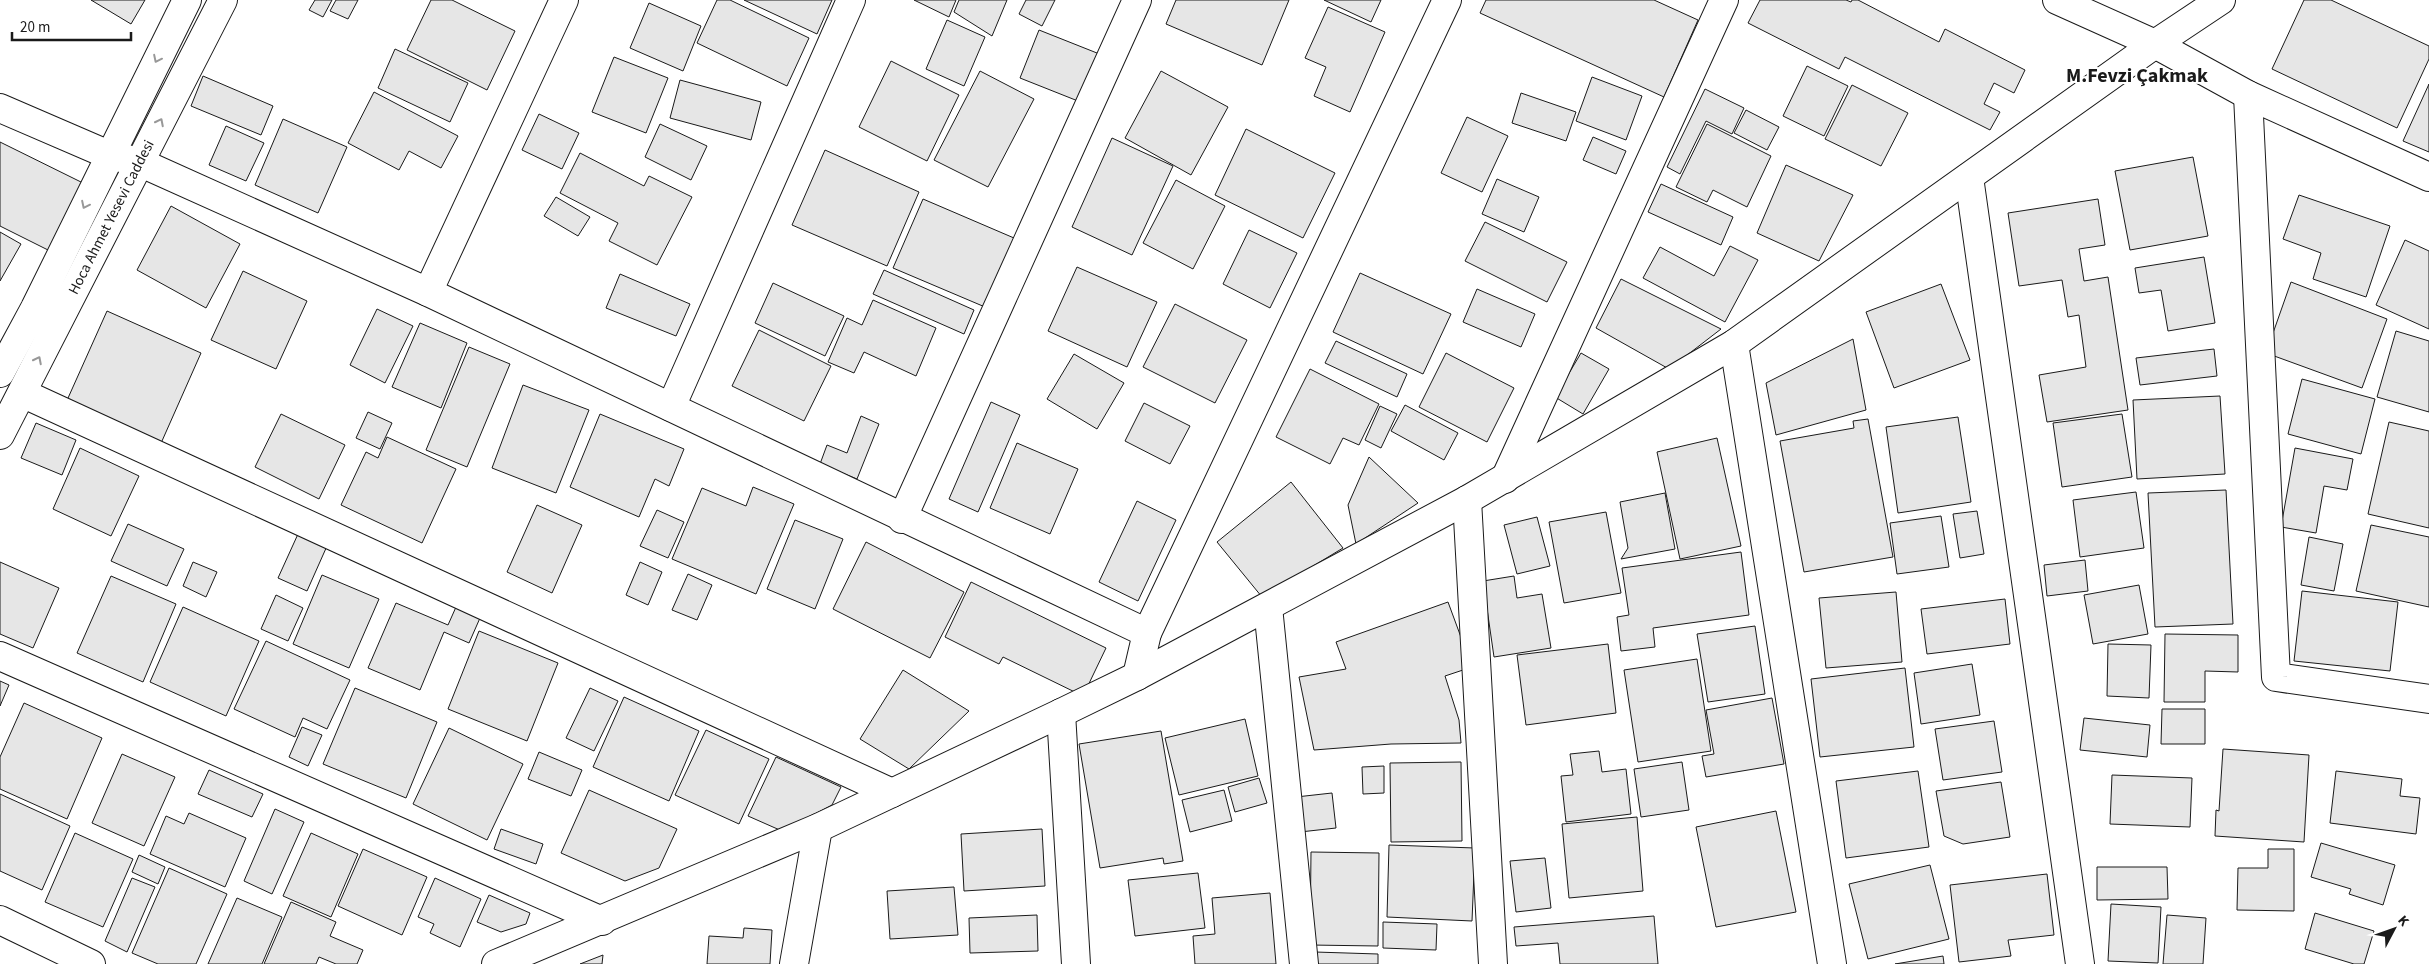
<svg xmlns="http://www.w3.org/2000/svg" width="2429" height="964" viewBox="0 0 2429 964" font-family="'Source Sans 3',sans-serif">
  <rect width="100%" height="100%" fill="#fff"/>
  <g fill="#e6e6e6" stroke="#1a1a1a">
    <polygon points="91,0 145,0 131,24"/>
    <polygon points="315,0 332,0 323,17 309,10"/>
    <polygon points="336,0 358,0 348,19 330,11"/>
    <polygon points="431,0 452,0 515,31 487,90 407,50"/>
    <polygon points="717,0 730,0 809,38 787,86 697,43"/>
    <polygon points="744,0 832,0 817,34"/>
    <polygon points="914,0 956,0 949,17"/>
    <polygon points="959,0 1007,0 992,36 954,12"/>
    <polygon points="1026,0 1055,0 1042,26 1019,14"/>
    <polygon points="1176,0 1289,0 1262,65 1166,24"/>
    <polygon points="1324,0 1381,0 1371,22"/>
    <polygon points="1486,0 1654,0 1698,20 1664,97 1480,13"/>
    <polygon points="1760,0 1846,0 1851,2 1852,0 1858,0 1939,42 1945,29 2025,70 2014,93 1994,83 1984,104 2000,112 1990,130 1845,57 1839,69 1748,23"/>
    <polygon points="2304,0 2331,0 2429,46 2429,59 2397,128 2272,69"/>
    <polygon points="649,3 701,26 683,71 630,48"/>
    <polygon points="1328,7 1385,32 1350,112 1314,96 1326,67 1305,58"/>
    <polygon points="947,20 985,37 964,86 926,69"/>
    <polygon points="1039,30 1102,55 1083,103 1020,78"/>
    <polygon points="395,49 468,83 450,122 378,88"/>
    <polygon points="614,57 668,78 646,133 592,112"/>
    <polygon points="891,61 959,95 927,161 859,127"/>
    <polygon points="1807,66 1848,86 1824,136 1783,116"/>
    <polygon points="980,71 1034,99 988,187 934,160"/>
    <polygon points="1161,71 1228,107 1191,175 1125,138"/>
    <polygon points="203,76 273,106 261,135 191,106"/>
    <polygon points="1592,77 1642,96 1626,140 1576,121"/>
    <polygon points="680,80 761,102 751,140 670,118"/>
    <polygon points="2429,84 2429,152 2403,141"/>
    <polygon points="1852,85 1908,113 1881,166 1825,139"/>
    <polygon points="1705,89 1744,108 1732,134 1706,121 1680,174 1667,167"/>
    <polygon points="374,92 458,136 441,168 409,151 399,170 348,143"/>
    <polygon points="1521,93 1576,112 1566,141 1512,123"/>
    <polygon points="1746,110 1779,127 1767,150 1734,133"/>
    <polygon points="539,114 579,133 562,169 522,150"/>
    <polygon points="1467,117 1508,136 1482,192 1441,173"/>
    <polygon points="283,119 347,147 318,213 255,185"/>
    <polygon points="660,124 707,146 691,180 645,157"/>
    <polygon points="1707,124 1771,156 1747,207 1713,190 1707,202 1676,187"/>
    <polygon points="226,126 264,143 246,181 209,165"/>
    <polygon points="1246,129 1335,173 1303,238 1215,195"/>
    <polygon points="1593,137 1626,151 1616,174 1583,160"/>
    <polygon points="1112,138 1173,166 1132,255 1072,227"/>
    <polygon points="0,142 83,183 50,251 0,226"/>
    <polygon points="825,150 919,192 887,266 792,225"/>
    <polygon points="580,153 644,186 649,176 692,197 657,265 609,241 618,223 560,193"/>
    <polygon points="2193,157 2208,236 2130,250 2115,171"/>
    <polygon points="1786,165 1853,195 1819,261 1757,233"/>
    <polygon points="1497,179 1539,197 1524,232 1482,214"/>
    <polygon points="1176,180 1225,206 1193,269 1143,243"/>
    <polygon points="1661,184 1733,217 1721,245 1648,212"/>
    <polygon points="2299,195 2390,226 2366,297 2313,279 2321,253 2283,239"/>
    <polygon points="556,197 590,217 578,236 544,216"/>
    <polygon points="923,199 1014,238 985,307 893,268"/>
    <polygon points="2098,199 2105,245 2079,249 2084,281 2108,277 2128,410 2047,422 2039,375 2086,367 2079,315 2068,317 2062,280 2019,286 2008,213"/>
    <polygon points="171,206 240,244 206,308 137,270"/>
    <polygon points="1485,222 1567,262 1547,302 1465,261"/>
    <polygon points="1249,230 1297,253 1270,308 1223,284"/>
    <polygon points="0,232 21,244 0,281"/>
    <polygon points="2405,240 2429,251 2429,329 2376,305"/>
    <polygon points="1730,246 1758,260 1725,322 1643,278 1660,247 1714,276"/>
    <polygon points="2204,257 2215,323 2168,331 2161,290 2139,293 2135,268"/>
    <polygon points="1077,267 1157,302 1127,367 1048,331"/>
    <polygon points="884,270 974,310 964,334 873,294"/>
    <polygon points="243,271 307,301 276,369 211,340"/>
    <polygon points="1360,273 1451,314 1423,374 1333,332"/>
    <polygon points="620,274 690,304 676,336 606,308"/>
    <polygon points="1621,279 1721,329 1669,369 1596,328"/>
    <polygon points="2291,282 2387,319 2362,388 2266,353"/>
    <polygon points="773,283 844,316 825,356 755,323"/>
    <polygon points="1941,284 1970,360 1894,388 1866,312"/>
    <polygon points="1477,289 1535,314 1521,347 1463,322"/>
    <polygon points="873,300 936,328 916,376 864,352 854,373 828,362 847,318 862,325"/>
    <polygon points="1175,304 1247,340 1215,403 1143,367"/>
    <polygon points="377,309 413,326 385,383 350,365"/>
    <polygon points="107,311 201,353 158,450 64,407"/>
    <polygon points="420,323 467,343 441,408 392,387"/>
    <polygon points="759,330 831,366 804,421 732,386"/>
    <polygon points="2396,331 2429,341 2429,412 2377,397"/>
    <polygon points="1853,339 1866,410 1776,435 1766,383"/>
    <polygon points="1336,341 1407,374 1397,397 1325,363"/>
    <polygon points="469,347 510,364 467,467 426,450"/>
    <polygon points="2214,349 2217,376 2140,385 2136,358"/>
    <polygon points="1446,353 1514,388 1487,442 1419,407"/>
    <polygon points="1581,353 1609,369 1583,414 1555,397"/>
    <polygon points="1074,354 1124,383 1097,429 1047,399"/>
    <polygon points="1310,369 1379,404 1359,445 1343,438 1330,464 1276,437"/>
    <polygon points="2302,379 2375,399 2361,454 2288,434"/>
    <polygon points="523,385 589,410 556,493 492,468"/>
    <polygon points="2220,396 2225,474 2137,479 2133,400"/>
    <polygon points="991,402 1020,415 978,512 949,499"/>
    <polygon points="1144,403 1190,426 1170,464 1125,441"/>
    <polygon points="1405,405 1458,433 1444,460 1391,431"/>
    <polygon points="1380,406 1397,414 1381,448 1365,440"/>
    <polygon points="368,412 392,423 380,449 356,438"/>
    <polygon points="281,414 345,445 319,499 255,467"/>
    <polygon points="600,414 684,449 669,486 655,479 639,517 570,487"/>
    <polygon points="2122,414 2132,477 2062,487 2053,423"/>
    <polygon points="861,416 879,424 857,479 820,464 827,445 847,453"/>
    <polygon points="1958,417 1971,502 1898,513 1886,427"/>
    <polygon points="1868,419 1893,557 1804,572 1780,441 1854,428 1853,421"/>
    <polygon points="2389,422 2429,431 2429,528 2368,514"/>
    <polygon points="36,423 76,440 62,475 21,458"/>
    <polygon points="387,437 456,469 422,543 341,505 366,452 378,458"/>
    <polygon points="1717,438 1741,546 1680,559 1657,452"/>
    <polygon points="1017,443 1078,469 1050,534 990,508"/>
    <polygon points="80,448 139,476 111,536 53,509"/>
    <polygon points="2295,448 2353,459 2347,490 2324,486 2316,533 2281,527"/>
    <polygon points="1369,457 1418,503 1356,544 1348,505"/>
    <polygon points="1291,482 1343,548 1262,597 1217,542"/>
    <polygon points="753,487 794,504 756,594 672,559 702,488 746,506"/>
    <polygon points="2226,490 2233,624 2155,627 2148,493"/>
    <polygon points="2136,492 2144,548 2080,557 2073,500"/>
    <polygon points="1665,493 1675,549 1621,559 1628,548 1620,502"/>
    <polygon points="1137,501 1176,520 1138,601 1099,582"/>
    <polygon points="537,505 582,525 552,593 507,572"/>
    <polygon points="657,510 684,522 668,558 640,546"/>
    <polygon points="1977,511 1984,554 1960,558 1953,514"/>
    <polygon points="1606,512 1621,593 1564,603 1549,522"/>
    <polygon points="1941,516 1949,567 1897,574 1890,523"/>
    <polygon points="1537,517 1550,566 1517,574 1504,525"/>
    <polygon points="795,520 843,539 815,609 767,589"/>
    <polygon points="128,524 184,549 167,586 111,561"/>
    <polygon points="2371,525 2429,537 2429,607 2356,591"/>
    <polygon points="298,534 327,546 307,591 278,578"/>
    <polygon points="2309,537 2343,544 2334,591 2301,585"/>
    <polygon points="866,542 964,592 930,658 833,609"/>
    <polygon points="1741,552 1749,615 1653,628 1655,647 1621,651 1617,617 1629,615 1622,568"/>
    <polygon points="2085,560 2088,591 2047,596 2044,565"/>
    <polygon points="0,562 59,588 33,648 0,634"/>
    <polygon points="193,562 217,572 206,597 183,586"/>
    <polygon points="640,562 662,572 648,605 626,595"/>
    <polygon points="688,574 712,585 697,620 672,610"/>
    <polygon points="322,575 379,599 349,668 293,644"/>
    <polygon points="111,576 176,604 143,682 77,653"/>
    <polygon points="1514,576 1517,598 1542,594 1551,648 1494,657 1483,581"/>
    <polygon points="971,582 1106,648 1083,696 1003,657 999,664 945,637"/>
    <polygon points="2139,585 2148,634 2093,644 2084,595"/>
    <polygon points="2302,591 2398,602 2390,671 2294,661"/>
    <polygon points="1896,592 1902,662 1826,668 1819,598"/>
    <polygon points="276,595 303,608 288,641 261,629"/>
    <polygon points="2005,599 2010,644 1927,654 1921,609"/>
    <polygon points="1448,602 1472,667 1445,676 1459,720 1461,743 1391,744 1314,750 1299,677 1346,669 1336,642"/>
    <polygon points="396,603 448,625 456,607 480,618 469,643 444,632 420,690 368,668"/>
    <polygon points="183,607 259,641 226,716 150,682"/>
    <polygon points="1755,626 1765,694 1708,702 1697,634"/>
    <polygon points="479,631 558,663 527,741 448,709"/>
    <polygon points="2165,634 2238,635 2238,672 2205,671 2205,702 2164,702"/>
    <polygon points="266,641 350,680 327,729 303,718 295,737 234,709"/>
    <polygon points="1608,644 1616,713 1526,725 1517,655"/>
    <polygon points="2108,644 2151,645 2149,698 2107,696"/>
    <polygon points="1697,659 1711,751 1638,762 1624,670"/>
    <polygon points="1972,664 1980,715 1921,724 1914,673"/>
    <polygon points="1905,668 1914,747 1820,757 1811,679"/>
    <polygon points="903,670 969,711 909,769 860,739"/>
    <polygon points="0,681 9,685 0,706"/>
    <polygon points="355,688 437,722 406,798 323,764"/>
    <polygon points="590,688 618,701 594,751 566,738"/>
    <polygon points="624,697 699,731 669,801 593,767"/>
    <polygon points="1772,698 1784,764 1706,777 1702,756 1714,754 1706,710"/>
    <polygon points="24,703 102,738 67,819 0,789 0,757"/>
    <polygon points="2162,709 2205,709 2205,744 2161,744"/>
    <polygon points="2084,718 2150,725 2147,757 2080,750"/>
    <polygon points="1245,719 1258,776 1179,795 1165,738"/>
    <polygon points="1994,721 2002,772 1943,780 1935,729"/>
    <polygon points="302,727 322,735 308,766 289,757"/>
    <polygon points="449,728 523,764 487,840 413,804"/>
    <polygon points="706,730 769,759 739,824 675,795"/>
    <polygon points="1161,731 1183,861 1164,864 1163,858 1100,868 1079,744"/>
    <polygon points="2223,749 2309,755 2304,842 2215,836 2216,810 2219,811"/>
    <polygon points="1599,751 1602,772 1626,769 1631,814 1566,822 1561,776 1573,775 1570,754"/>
    <polygon points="539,752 582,770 571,796 528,779"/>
    <polygon points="122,754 175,777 144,846 92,823"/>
    <polygon points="776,757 841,787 832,805 782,831 748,816"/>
    <polygon points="1461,762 1462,841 1391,842 1390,763"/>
    <polygon points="1682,762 1689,810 1641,817 1634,769"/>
    <polygon points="1384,766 1384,793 1363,794 1362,767"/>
    <polygon points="209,770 263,794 252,817 198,794"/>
    <polygon points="1918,771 1929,847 1846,858 1836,781"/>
    <polygon points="2336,771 2402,779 2400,796 2420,798 2416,834 2330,823"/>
    <polygon points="2112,775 2192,778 2190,827 2110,824"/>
    <polygon points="1259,778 1267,803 1235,812 1228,787"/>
    <polygon points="2001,782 2010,837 1963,844 1944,836 1936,791"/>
    <polygon points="589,790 677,829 659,868 625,881 561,853"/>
    <polygon points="1224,790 1232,821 1190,832 1182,800"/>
    <polygon points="1332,793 1336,828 1300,832 1296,797"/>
    <polygon points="0,794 70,826 42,890 0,871"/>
    <polygon points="275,809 304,822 272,894 244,881"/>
    <polygon points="1776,811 1796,912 1716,927 1696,827"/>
    <polygon points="189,813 246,838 225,887 150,854 166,816 184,824"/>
    <polygon points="1637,817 1643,891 1569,898 1562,824"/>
    <polygon points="501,829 543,844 536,864 494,849"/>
    <polygon points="1042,829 1045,886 964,891 961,834"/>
    <polygon points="75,833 133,859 103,927 45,902"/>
    <polygon points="311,833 358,854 331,917 283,896"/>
    <polygon points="2321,843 2395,865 2383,905 2349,894 2351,889 2311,877"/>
    <polygon points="1389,845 1475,848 1472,921 1387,917"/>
    <polygon points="363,849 427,877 402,935 338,906"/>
    <polygon points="2268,849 2294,849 2294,911 2237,910 2238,868 2268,868"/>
    <polygon points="1311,852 1379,853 1378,946 1310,945"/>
    <polygon points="139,855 165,867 158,884 132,872"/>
    <polygon points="1545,858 1551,908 1516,912 1510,861"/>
    <polygon points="1930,865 1949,939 1868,959 1849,884"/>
    <polygon points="2097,867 2167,867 2168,899 2097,900"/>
    <polygon points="169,868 227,894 196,964 158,964 132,953"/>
    <polygon points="1198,873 1205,928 1135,936 1128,880"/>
    <polygon points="2047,874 2054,935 2008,940 2011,956 1959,962 1950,885"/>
    <polygon points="132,878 155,887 127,952 105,941"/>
    <polygon points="435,878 481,899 460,947 430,933 434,924 418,917"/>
    <polygon points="954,887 958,935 890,939 887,891"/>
    <polygon points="1270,893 1276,964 1195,964 1193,936 1215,934 1212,898"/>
    <polygon points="489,895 530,913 526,924 501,932 477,922"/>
    <polygon points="237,898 282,917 262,964 208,964"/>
    <polygon points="291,902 336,922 330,936 363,950 357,964 336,964 319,957 316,964 264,964"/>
    <polygon points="2111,904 2161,907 2158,963 2108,961"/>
    <polygon points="2315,913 2374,931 2364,964 2354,964 2305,949"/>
    <polygon points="1037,915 1038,951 970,953 969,918"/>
    <polygon points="2167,915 2206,918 2203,964 2163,964"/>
    <polygon points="1654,916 1658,964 1560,964 1558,943 1516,946 1514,927"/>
    <polygon points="1383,922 1437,924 1436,950 1383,948"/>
    <polygon points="744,928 772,930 770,964 707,964 709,936 743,938"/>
    <polygon points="1315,952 1378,954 1378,964 1315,964"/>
    <polygon points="603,955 602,964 580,964"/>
    <polygon points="1943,956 1944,964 1895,964"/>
  </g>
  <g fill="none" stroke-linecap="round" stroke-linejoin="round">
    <defs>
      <g id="minor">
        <polyline points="2057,0 2155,44 2248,95 2429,177"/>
        <polyline points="2248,95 2276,677 2429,699"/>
        <polyline points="0,108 109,155 139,162 428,292 1147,633 1137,676"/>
        <polyline points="1969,177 2080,964"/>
        <polyline points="428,292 564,0"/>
        <polyline points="1734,344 1832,964"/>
        <polyline points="0,373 35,308 187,0"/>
        <polyline points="22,393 892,793"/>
        <polyline points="671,407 851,0"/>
        <polyline points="0,435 223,0"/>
        <polyline points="1505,479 1724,0"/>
        <polyline points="1467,500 1493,964"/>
        <polyline points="902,519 1137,0"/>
        <polyline points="1268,607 1304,964"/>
        <polyline points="1147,633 1447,0"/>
        <polyline points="0,656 602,921"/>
        <polyline points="1061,713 1076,964"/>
        <polyline points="0,920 91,964"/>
        <polyline points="496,964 818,828 1061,713 1137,676 1467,500 1734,344 2155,44 2221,0"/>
        <polyline points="794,964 818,828"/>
      </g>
    </defs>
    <use href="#minor" stroke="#1a1a1a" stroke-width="30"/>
    <use href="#minor" stroke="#fff" stroke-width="28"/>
  </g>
  <defs><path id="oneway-chevron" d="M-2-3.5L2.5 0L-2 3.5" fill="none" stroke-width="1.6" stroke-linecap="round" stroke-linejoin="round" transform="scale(1.25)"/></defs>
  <g stroke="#989898">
    <use href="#oneway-chevron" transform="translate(157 59) rotate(116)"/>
    <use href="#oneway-chevron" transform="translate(160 122) rotate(-63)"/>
    <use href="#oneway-chevron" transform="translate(85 205) rotate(116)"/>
    <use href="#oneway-chevron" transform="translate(38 360) rotate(-63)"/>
  </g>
  <g text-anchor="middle" stroke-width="4" stroke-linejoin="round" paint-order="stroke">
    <g font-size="15" fill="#1a1a1a" stroke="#fff">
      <text transform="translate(111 217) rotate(-63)" y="5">Hoca Ahmet Yesevi Caddesi</text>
    </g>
    <g font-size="20" font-weight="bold" fill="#1a1a1a" stroke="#fff">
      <text x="2137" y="82">M.Fevzi Çakmak</text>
    </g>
  </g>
  <g transform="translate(2394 929) rotate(49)" stroke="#ffffff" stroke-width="4" paint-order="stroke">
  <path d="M0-4L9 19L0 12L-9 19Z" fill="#1a1a1a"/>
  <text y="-8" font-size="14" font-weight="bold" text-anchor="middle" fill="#1a1a1a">K</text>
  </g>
  <path d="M12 32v8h119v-8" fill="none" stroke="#1a1a1a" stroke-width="2.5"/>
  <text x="20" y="32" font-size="15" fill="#1a1a1a" stroke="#ffffff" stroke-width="4" paint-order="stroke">20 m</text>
</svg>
